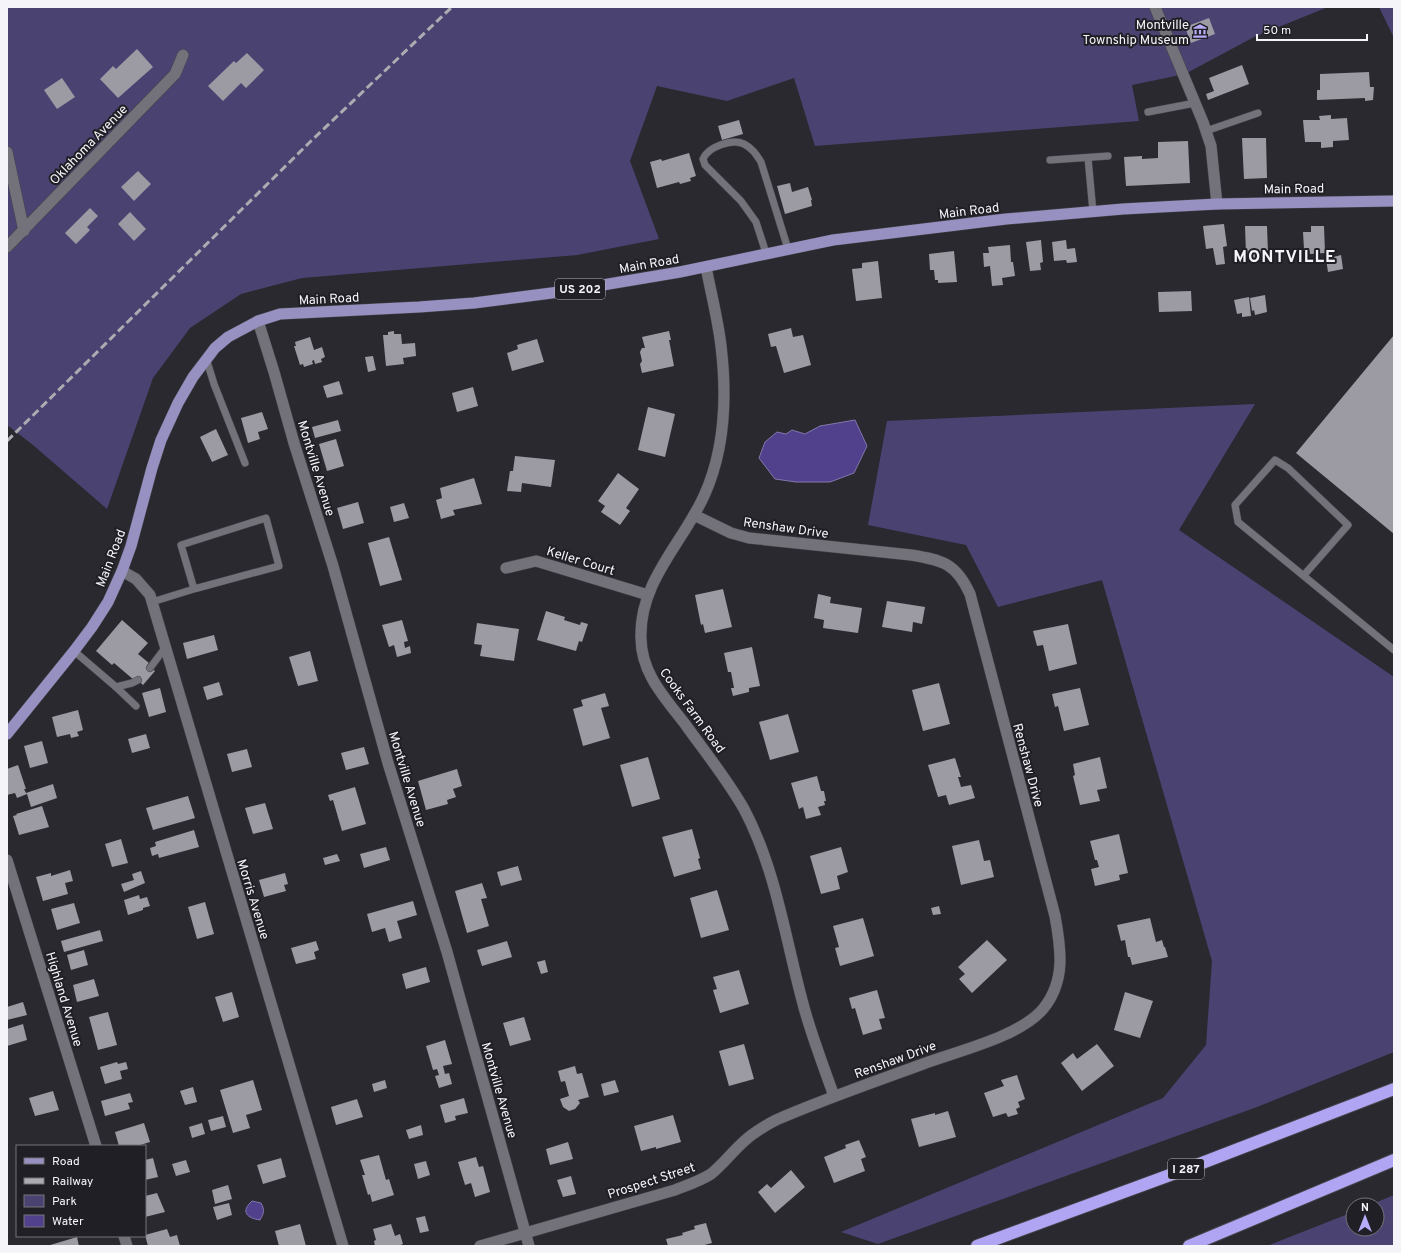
<svg xmlns="http://www.w3.org/2000/svg" width="1401" height="1253" viewBox="0 0 1401 1253" font-family="Overpass,sans-serif">
  <rect width="100%" height="100%" fill="#2a2930"/>
  <g fill="#4a4371">
    <polygon points="7,7 1328,7 1254,37 1185,74 1132,85 1139,121 815,146 794,78 727,101 657,86 630,161 659,239 577,255 302,278 241,294 190,328 153,378 107,509 33,445 7,425"/>
    <polygon points="1379,7 1394,7 1394,38"/>
    <polygon points="1255,404 1179,530 1394,677 1394,1052 1257,1107 878,1244 841,1232 1163,1098 1206,1045 1212,961 1102,580 998,607 966,545 868,525 887,421"/>
    <polygon points="1394,1195 1394,1246 1267,1246 1353,1212 1353,1229 1377,1229 1377,1205 1370,1205"/>
  </g>
  <g fill="#51418c" stroke="#8277ad">
    <polygon points="855,420 867,446 854,473 830,482 796,482 775,479 759,458 765,442 777,432 786,434 792,430 805,434 820,426"/>
    <path d="M 252,1201 L 261,1203 C 265,1210 264,1213 260,1220 C 247,1218 240,1212 252,1201 Z"/>
  </g>
  <g fill="#9c9ba4">
    <polygon points="1209,18 1215,34 1191,43 1185,27"/>
    <polygon points="137,49 153,67 118,98 100,79 113,66 116,69"/>
    <polygon points="247,53 264,70 246,88 241,83 223,101 208,86 234,61 236,63"/>
    <polygon points="1242,65 1249,84 1208,100 1206,94 1214,91 1209,78"/>
    <polygon points="1369,72 1370,87 1374,87 1373,100 1365,101 1365,98 1317,100 1317,90 1320,90 1320,74"/>
    <polygon points="62,78 75,97 57,109 44,90"/>
    <polygon points="1331,115 1331,119 1347,118 1349,140 1333,141 1333,147 1321,148 1321,142 1305,142 1303,120 1320,120 1319,116"/>
    <polygon points="739,120 743,134 722,140 718,126"/>
    <polygon points="1242,138 1266,138 1267,178 1244,179"/>
    <polygon points="1188,141 1190,183 1126,186 1124,157 1142,156 1142,159 1158,158 1158,142"/>
    <polygon points="689,153 696,176 690,178 691,181 680,184 679,182 657,188 650,162 661,159 662,161"/>
    <polygon points="138,171 151,184 134,201 121,187"/>
    <polygon points="790,183 792,192 808,187 812,200 811,200 812,206 785,214 777,186"/>
    <polygon points="90,208 98,216 87,227 90,230 76,244 65,233"/>
    <polygon points="130,212 146,229 134,241 118,224"/>
    <polygon points="1224,224 1227,246 1223,247 1225,264 1216,265 1213,248 1206,249 1203,226"/>
    <polygon points="1245,226 1267,226 1268,253 1266,253 1267,260 1251,260 1251,254 1246,254"/>
    <polygon points="1311,226 1324,226 1325,253 1310,254 1309,248 1304,249 1303,232 1311,232"/>
    <polygon points="1041,240 1043,262 1040,263 1041,270 1030,271 1026,242"/>
    <polygon points="1066,240 1067,249 1075,248 1077,262 1067,263 1066,260 1054,261 1052,242"/>
    <polygon points="1010,245 1011,262 1013,262 1015,276 1002,278 1003,285 992,286 990,266 984,267 983,253 989,253 988,247"/>
    <polygon points="954,251 957,282 938,283 938,280 935,280 934,270 930,270 929,254"/>
    <polygon points="1341,255 1343,269 1328,272 1326,259"/>
    <polygon points="878,261 882,298 856,301 852,269 862,268 862,263"/>
    <polygon points="1191,291 1192,311 1159,312 1158,292"/>
    <polygon points="1265,295 1267,312 1255,315 1254,310 1252,311 1250,298"/>
    <polygon points="1249,297 1251,316 1242,317 1242,313 1237,314 1234,300"/>
    <polygon points="791,328 793,337 803,335 811,365 784,373 776,346 771,347 768,334"/>
    <polygon points="394,331 394,334 401,334 402,344 415,343 416,356 403,358 404,364 386,366 383,335 388,335 388,332"/>
    <polygon points="669,331 671,340 669,340 674,366 642,373 640,364 642,361 640,352 642,348 645,348 642,337"/>
    <polygon points="1394,335 1394,534 1296,453"/>
    <polygon points="310,337 314,350 322,347 325,357 321,359 322,362 315,364 314,360 312,361 313,364 304,367 303,364 300,365 294,346 296,346 295,342"/>
    <polygon points="537,339 544,362 512,371 507,353 518,349 517,345"/>
    <polygon points="373,356 376,370 368,372 365,357"/>
    <polygon points="339,381 343,394 327,398 323,386"/>
    <polygon points="473,387 478,406 457,412 452,393"/>
    <polygon points="648,407 675,414 665,457 638,450"/>
    <polygon points="262,412 268,429 258,432 260,439 248,443 241,418"/>
    <polygon points="338,420 341,431 315,438 312,427"/>
    <polygon points="216,429 228,455 212,462 200,437"/>
    <polygon points="336,439 344,466 327,471 319,444"/>
    <polygon points="515,456 555,460 551,487 522,483 521,492 507,491 510,471 513,471"/>
    <polygon points="618,473 639,489 626,508 630,511 620,525 601,512 605,506 598,501"/>
    <polygon points="474,478 482,504 453,510 455,515 441,519 436,500 442,498 440,488"/>
    <polygon points="358,502 364,523 343,529 337,508"/>
    <polygon points="404,503 409,518 394,522 390,507"/>
    <polygon points="389,537 402,580 380,586 368,543"/>
    <polygon points="723,589 732,627 705,633 703,624 701,625 695,595"/>
    <polygon points="818,594 831,597 830,603 862,608 858,633 823,628 824,620 814,618"/>
    <polygon points="887,601 925,607 922,624 913,622 912,632 882,627"/>
    <polygon points="546,611 565,617 564,620 580,625 581,622 588,624 582,642 579,641 576,651 537,640"/>
    <polygon points="122,620 148,643 138,654 149,663 147,665 155,671 143,685 138,680 134,680 114,663 112,665 96,651"/>
    <polygon points="402,620 408,641 404,642 405,648 410,646 411,653 397,657 394,645 389,647 382,625"/>
    <polygon points="477,623 519,629 514,661 480,656 482,645 474,644"/>
    <polygon points="1068,624 1077,664 1049,671 1043,645 1037,646 1033,631"/>
    <polygon points="214,635 218,650 187,659 183,643"/>
    <polygon points="752,647 760,686 749,688 749,692 733,696 731,688 734,688 731,672 728,672 724,653"/>
    <polygon points="310,651 318,681 298,686 289,657"/>
    <polygon points="219,682 223,695 207,700 203,687"/>
    <polygon points="939,683 950,724 923,731 912,690"/>
    <polygon points="160,688 166,712 149,717 142,693"/>
    <polygon points="1080,688 1089,725 1064,731 1058,706 1055,707 1052,694"/>
    <polygon points="605,693 609,706 601,708 610,738 583,746 573,709 583,706 581,700"/>
    <polygon points="78,710 83,730 77,732 79,736 71,738 70,734 57,737 52,717"/>
    <polygon points="788,714 799,752 770,760 759,722"/>
    <polygon points="146,734 150,748 132,753 128,739"/>
    <polygon points="42,741 48,763 30,768 24,746"/>
    <polygon points="364,747 369,764 346,770 341,753"/>
    <polygon points="247,749 252,767 232,772 227,754"/>
    <polygon points="648,757 660,799 632,807 620,765"/>
    <polygon points="1100,757 1107,788 1097,790 1100,801 1080,805 1073,776 1075,775 1073,764"/>
    <polygon points="955,758 961,777 958,777 961,787 971,785 975,798 949,805 946,795 938,797 928,765"/>
    <polygon points="18,765 26,789 24,789 26,793 53,784 57,798 31,807 27,794 17,798 15,793 7,795 7,769"/>
    <polygon points="457,769 462,786 453,789 456,797 447,800 448,804 426,810 418,781"/>
    <polygon points="817,776 821,791 824,791 826,801 824,801 825,805 818,807 821,815 806,819 803,807 799,809 791,783"/>
    <polygon points="355,787 366,824 342,831 333,800 330,801 328,795"/>
    <polygon points="188,796 195,818 153,830 146,808"/>
    <polygon points="265,803 273,829 253,834 245,808"/>
    <polygon points="42,806 49,827 19,835 13,816 17,815 16,814"/>
    <polygon points="692,829 700,858 698,859 701,869 674,877 662,837"/>
    <polygon points="194,830 199,847 159,858 158,854 152,856 150,848 156,846 155,842"/>
    <polygon points="1119,834 1128,873 1119,875 1120,880 1095,886 1091,869 1099,867 1097,860 1095,860 1090,841"/>
    <polygon points="121,839 128,863 112,867 105,844"/>
    <polygon points="979,840 984,861 990,860 994,877 961,885 952,846"/>
    <polygon points="386,847 390,860 364,868 360,854"/>
    <polygon points="841,847 848,872 837,876 840,889 821,894 810,856"/>
    <polygon points="337,854 340,861 325,865 323,858"/>
    <polygon points="518,866 522,880 501,886 497,872"/>
    <polygon points="70,870 73,881 65,883 68,894 43,901 36,877 51,873 51,876"/>
    <polygon points="141,871 145,883 124,892 121,884 134,880 132,874"/>
    <polygon points="285,873 288,884 284,885 286,891 264,897 259,880"/>
    <polygon points="482,883 487,898 481,899 489,926 467,933 455,891"/>
    <polygon points="717,890 729,930 701,938 690,898"/>
    <polygon points="139,895 140,899 147,897 150,906 143,908 143,910 128,915 124,900"/>
    <polygon points="413,901 417,915 397,921 402,938 389,942 385,928 372,932 367,914"/>
    <polygon points="205,902 214,934 197,939 188,907"/>
    <polygon points="74,903 80,923 57,930 51,909"/>
    <polygon points="939,906 941,914 933,915 931,908"/>
    <polygon points="863,918 874,956 840,966 835,948 839,947 833,926"/>
    <polygon points="1150,918 1156,942 1162,940 1164,947 1165,947 1168,957 1132,965 1130,957 1128,957 1125,940 1121,941 1117,925"/>
    <polygon points="100,930 103,941 64,952 61,941"/>
    <polygon points="987,940 1007,960 972,993 959,979 965,974 958,967"/>
    <polygon points="316,941 319,950 314,952 316,959 296,964 291,948"/>
    <polygon points="507,941 512,957 482,966 477,950"/>
    <polygon points="84,950 88,965 71,970 67,955"/>
    <polygon points="545,960 548,972 541,974 537,962"/>
    <polygon points="426,967 430,982 406,989 402,974"/>
    <polygon points="739,970 749,1004 720,1013 713,990 717,989 713,977"/>
    <polygon points="94,979 99,996 77,1002 73,985"/>
    <polygon points="877,990 885,1018 879,1019 882,1029 863,1035 855,1008 852,1009 849,998"/>
    <polygon points="232,992 239,1017 223,1022 215,997"/>
    <polygon points="1125,992 1153,1001 1140,1038 1114,1030"/>
    <polygon points="23,1002 27,1015 7,1020 7,1007"/>
    <polygon points="108,1012 117,1045 98,1050 89,1017"/>
    <polygon points="524,1017 531,1040 510,1046 503,1023"/>
    <polygon points="23,1024 27,1040 7,1046 7,1029"/>
    <polygon points="445,1040 452,1064 443,1066 445,1074 449,1073 452,1084 439,1088 435,1076 439,1075 437,1069 433,1070 426,1046"/>
    <polygon points="744,1044 754,1079 729,1086 719,1051"/>
    <polygon points="1097,1044 1114,1066 1082,1091 1061,1063 1073,1053 1077,1059"/>
    <polygon points="117,1062 118,1064 126,1062 128,1069 120,1071 122,1079 105,1084 100,1067"/>
    <polygon points="575,1066 577,1074 582,1073 589,1097 578,1100 580,1103 575,1109 569,1111 563,1107 560,1099 569,1096 565,1081 561,1082 558,1071"/>
    <polygon points="1017,1075 1025,1099 1018,1102 1020,1107 1016,1109 1018,1114 1008,1117 1006,1113 993,1117 984,1093 1004,1086 1001,1080"/>
    <polygon points="253,1080 262,1110 246,1115 250,1128 233,1133 220,1090"/>
    <polygon points="385,1080 387,1088 374,1092 372,1084"/>
    <polygon points="615,1080 619,1092 604,1096 601,1084"/>
    <polygon points="193,1087 197,1102 185,1105 180,1091"/>
    <polygon points="53,1091 59,1110 35,1116 29,1098"/>
    <polygon points="130,1093 133,1102 128,1103 130,1109 105,1116 101,1101"/>
    <polygon points="464,1098 468,1113 455,1116 456,1120 445,1123 440,1105"/>
    <polygon points="357,1099 363,1117 336,1125 331,1107"/>
    <polygon points="948,1111 956,1137 919,1147 911,1119 935,1113 935,1115"/>
    <polygon points="673,1115 681,1142 656,1149 656,1147 641,1151 634,1126"/>
    <polygon points="223,1116 226,1127 211,1131 208,1120"/>
    <polygon points="144,1123 150,1142 137,1146 119,1146 115,1132"/>
    <polygon points="202,1123 205,1134 192,1138 189,1127"/>
    <polygon points="421,1125 423,1135 409,1139 406,1130"/>
    <polygon points="859,1140 866,1157 861,1159 865,1171 834,1183 824,1157 846,1148 845,1145"/>
    <polygon points="568,1142 573,1159 550,1165 546,1149"/>
    <polygon points="379,1155 386,1180 389,1179 394,1195 372,1202 370,1194 368,1195 362,1175 365,1175 360,1160"/>
    <polygon points="476,1157 479,1167 483,1166 490,1192 475,1197 471,1183 465,1185 458,1162"/>
    <polygon points="153,1158 158,1177 145,1180 145,1160"/>
    <polygon points="281,1158 286,1177 263,1184 257,1165"/>
    <polygon points="186,1160 190,1172 176,1176 172,1164"/>
    <polygon points="426,1161 430,1175 418,1179 414,1164"/>
    <polygon points="791,1170 805,1187 775,1213 758,1192 767,1184 771,1188"/>
    <polygon points="571,1176 576,1194 563,1197 557,1180"/>
    <polygon points="228,1185 232,1199 215,1204 212,1190"/>
    <polygon points="157,1193 165,1212 145,1217 145,1196"/>
    <polygon points="229,1203 232,1215 217,1220 213,1207"/>
    <polygon points="425,1216 429,1231 420,1233 416,1218"/>
    <polygon points="706,1223 712,1243 701,1246 668,1246 666,1239 683,1235 682,1233 695,1229 694,1226"/>
    <polygon points="300,1224 306,1246 279,1246 275,1231"/>
    <polygon points="391,1224 395,1236 400,1234 403,1244 398,1246 375,1246 374,1241 376,1240 373,1229"/>
    <polygon points="167,1229 170,1237 177,1235 180,1246 148,1246 145,1235"/>
    <polygon points="77,1237 79,1246 47,1246"/>
  </g>
  <g fill="none" stroke-linecap="round" stroke-linejoin="round">
    <defs>
      <g id="service">
        <polyline points="1148,112 1195,103"/>
        <polyline points="1206,131 1258,113"/>
        <polyline points="1088,158 1093,212"/>
        <polyline points="1050,160 1108,156"/>
        <path d="M 766,253 L 756,222 L 741,201 L 705,165 L 703,159 C 708,147 732,138 744,144 C 752,148 756,154 761,162 L 788,249"/>
        <polyline points="206,358 214,384 245,463"/>
        <polyline points="1304,575 1348,525 1288,468 1275,460 1235,505 1238,522 1394,650"/>
        <polyline points="152,602 194,589 181,545 266,518 279,566 194,589"/>
        <polyline points="74,651 116,687 136,706"/>
        <polyline points="150,668 165,648"/>
        <polyline points="116,687 132,683 138,680"/>
      </g>
      <g id="minor">
        <polyline points="7,152 24,231"/>
        <polyline points="7,247 175,74 183,55"/>
        <path d="M 706,267 C 711,293 718,320 721,346 C 727,396 725,450 704,496 C 682,544 639,582 641,638 C 641,673 665,698 685,724 C 705,752 727,779 744,809 C 777,871 786,944 805,1011 C 813,1039 824,1068 834,1096"/>
        <polyline points="258,321 274,372 294,443 333,566 388,763 447,952 529,1246"/>
        <polyline points="506,568 536,561 648,595"/>
        <polyline points="122,571 136,579 150,595 343,1246"/>
        <polyline points="7,860 96,1146"/>
        <polyline points="124,1236 127,1246"/>
        <path d="M 480,1246 L 675,1190 C 688,1185 700,1181 711,1174 C 726,1162 737,1145 753,1134 C 760,1129 768,1124 776,1120 C 824,1099 874,1082 923,1064 C 958,1051 1019,1037 1043,1009 C 1066,981 1061,949 1055,916 L 970,594 C 956,563 942,560 911,555 L 749,538 L 731,533 L 694,515"/>
      </g>
      <polyline id="tertiary" points="1155,7 1203,122 1211,146 1217,204"/>
      <polyline id="primary" points="7,734 74,651 92,627 108,602 122,571 131,546 152,468 161,440 178,403 193,377 215,348 228,337 258,321 280,314 419,307 474,303 567,291 680,272 833,240 1006,219 1123,209 1217,204 1394,201"/>
      <g id="motorway">
        <polyline points="977,1246 1189,1168 1394,1089"/>
        <polyline points="1189,1246 1394,1160"/>
      </g>
    </defs>
    <use href="#service" stroke="#44444a" stroke-width="8"/>
    <use href="#minor" stroke="#44444a" stroke-width="12"/>
    <use href="#tertiary" stroke="#44444a" stroke-width="12"/>
    <use href="#primary" stroke="#44444a" stroke-width="12"/>
    <use href="#motorway" stroke="#44444a" stroke-width="14"/>
    <use href="#service" stroke="#73727b" stroke-width="7"/>
    <use href="#minor" stroke="#73727b" stroke-width="11"/>
    <use href="#tertiary" stroke="#73727b" stroke-width="11"/>
    <use href="#primary" stroke="#9791c2" stroke-width="11"/>
    <use href="#motorway" stroke="#afa5f2" stroke-width="12"/>
    <polyline stroke="#acabb1" stroke-width="3" stroke-dasharray="8 4" stroke-linecap="butt" points="7,441 311,141 452,7"/>
  </g>
  <defs>
    <symbol id="museum-bare" viewBox="-9 -9 18 18"><path d="M0-6L6-3V-2H-6V-3ZM-5-1h2V3h-2ZM-1-1h2V3h-2ZM3-1h2V3H3ZM-6 4H6V6H-6Z" fill="#b6acf8" stroke="#201f26" stroke-width="2.5" paint-order="stroke"/></symbol>
  </defs>
  <g fill-rule="evenodd">
    <use href="#museum-bare" x="1190" y="21" width="20" height="20"/>
  </g>
  <g text-anchor="middle" stroke-width="4" stroke-linejoin="round" paint-order="stroke">
    <g fill="#201f26" stroke="#b5b4ba" stroke-width="1">
      <rect x="555" y="279" width="50" height="20" rx="3"/>
      <rect x="1168" y="1159" width="36" height="20" rx="3"/>
    </g>
    <g font-size="12" font-weight="bold" fill="#f5f4f9">
      <text x="580" y="293">US 202</text>
      <text x="1186" y="1173">I 287</text>
    </g>
    <g font-size="13" fill="#f5f4f9" stroke="#201f26" text-anchor="end">
      <text x="1189" y="29">Montville<tspan x="1189" dy="15">Township Museum</tspan></text>
    </g>
    <g font-size="13" fill="#f5f4f9" stroke="#201f26">
      <text transform="translate(88 144) rotate(-46)" y="5">Oklahoma Avenue</text>
      <text transform="translate(1294 188) rotate(-1)" y="5">Main Road</text>
      <text transform="translate(969 210) rotate(-7)" y="5">Main Road</text>
      <text transform="translate(649 263) rotate(-10)" y="5">Main Road</text>
      <text transform="translate(329 298) rotate(-3)" y="5">Main Road</text>
      <text transform="translate(317 468) rotate(73)" y="5">Montville Avenue</text>
      <text transform="translate(786 527) rotate(8)" y="5">Renshaw Drive</text>
      <text transform="translate(110 558) rotate(-69)" y="5">Main Road</text>
      <text transform="translate(581 560) rotate(17)" y="5">Keller Court</text>
      <text transform="translate(693 710) rotate(54)" y="5">Cooks Farm Road</text>
      <text transform="translate(1029 765) rotate(75)" y="5">Renshaw Drive</text>
      <text transform="translate(408 779) rotate(73)" y="5">Montville Avenue</text>
      <text transform="translate(254 899) rotate(73)" y="5">Morris Avenue</text>
      <text transform="translate(65 999) rotate(73)" y="5">Highland Avenue</text>
      <text transform="translate(895 1059) rotate(-20)" y="5">Renshaw Drive</text>
      <text transform="translate(500 1090) rotate(74)" y="5">Montville Avenue</text>
      <text transform="translate(651 1180) rotate(-18)" y="5">Prospect Street</text>
    </g>
    <g font-size="17" font-weight="bold" letter-spacing="1" fill="#f5f4f9" stroke="#201f26">
      <text x="1285" y="262">MONTVILLE</text>
    </g>
  </g>
  <rect width="1401" height="1253" fill="none" stroke="#f5f4f9" stroke-width="16"/>
  <rect x="16" y="1145" width="130" height="92" fill="#201f26" stroke="#75747a"/>
  <rect x="24" y="1158" width="20" height="6" fill="#9791c2" stroke="#75747a"/>
  <text x="52" y="1165" font-size="12" fill="#f5f4f9">Road</text>
  <rect x="24" y="1178" width="20" height="6" fill="#acabb1" stroke="#75747a"/>
  <text x="52" y="1185" font-size="12" fill="#f5f4f9">Railway</text>
  <rect x="24" y="1195" width="20" height="12" fill="#4a4371" stroke="#75747a"/>
  <text x="52" y="1205" font-size="12" fill="#f5f4f9">Park</text>
  <rect x="24" y="1215" width="20" height="12" fill="#51418c" stroke="#75747a"/>
  <text x="52" y="1225" font-size="12" fill="#f5f4f9">Water</text>
  <g transform="translate(1365 1217)"><circle r="19" fill="#201f26" stroke="#75747a"/>
  <path d="M0-3L7 15L0 10L-7 15Z" fill="#b6acf8"/>
  <text y="-6" font-size="11" font-weight="bold" text-anchor="middle" fill="#f5f4f9">N</text>
  </g>
  <path d="M1257 34v6h110v-6" fill="none" stroke="#f5f4f9" stroke-width="2"/>
  <text x="1263" y="34" font-size="12" fill="#f5f4f9" stroke="#201f26" stroke-width="3" paint-order="stroke">50 m</text>
</svg>
